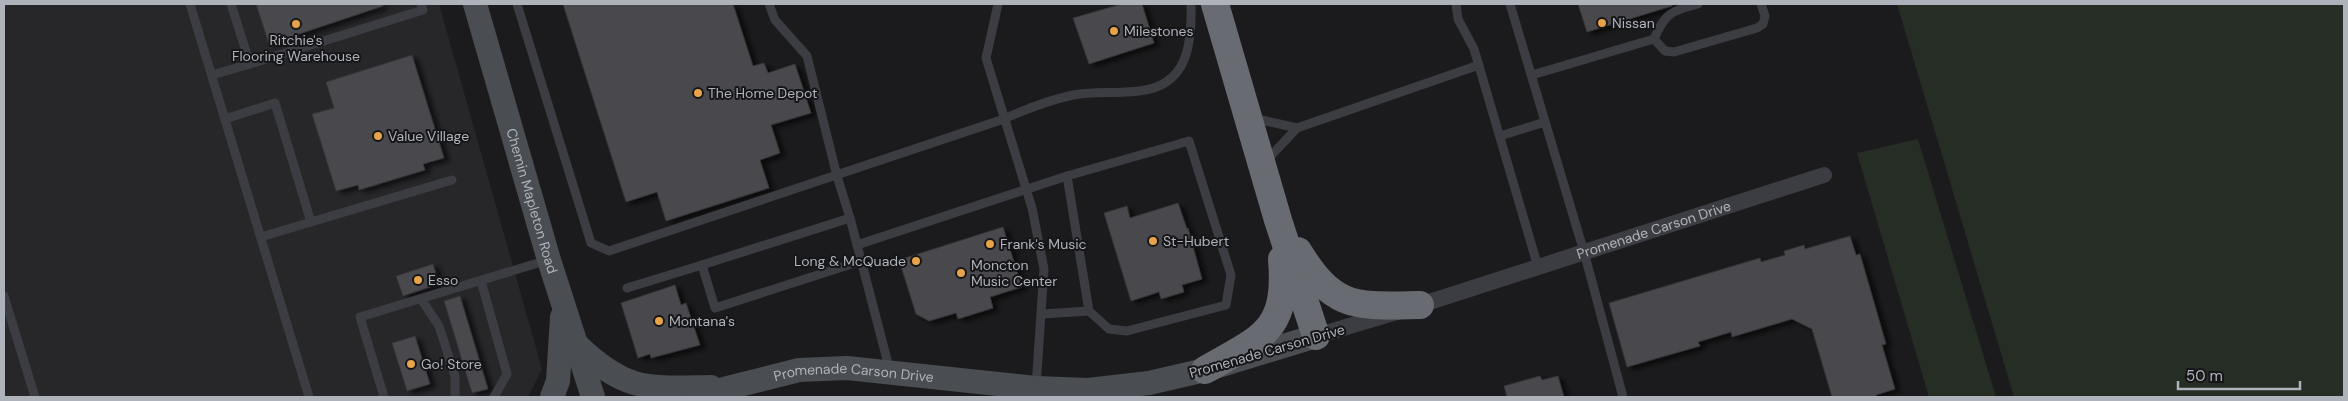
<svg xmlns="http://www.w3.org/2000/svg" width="2348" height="401" viewBox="0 0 2348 401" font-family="'DM Sans',sans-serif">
  <defs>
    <filter id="shadow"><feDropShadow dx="5.5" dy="3" stdDeviation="2.5" flood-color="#0009"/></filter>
  </defs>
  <rect width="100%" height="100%" fill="#1b1b1d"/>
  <polygon fill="#27272a" points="4,4 439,4 542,369 528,397 4,397"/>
  <g fill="#252d25">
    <polygon points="1897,4 2344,4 2344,397 2014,397"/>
    <polygon points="1918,139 1996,397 1929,397 1857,153"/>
  </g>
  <g fill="#48494d" stroke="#353539" filter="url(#shadow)">
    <polygon points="256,4 383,4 383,6 269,44"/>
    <polygon points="563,4 733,4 753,66 764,63 768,73 795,64 811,113 771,125 780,153 760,160 769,188 666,221 657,192 626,202"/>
    <polygon points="1122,4 1142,4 1154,43 1089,64 1073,18"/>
    <polygon points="1578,4 1672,4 1672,6 1587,32"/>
    <polygon points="412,55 444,158 423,164 425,170 359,190 358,185 336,191 312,114 334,108 326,82"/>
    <polygon points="1178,203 1187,229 1188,228 1202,279 1182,285 1184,292 1161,299 1159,292 1131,301 1104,213 1127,206 1130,218"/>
    <polygon points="1003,227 1022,287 990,297 993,308 958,319 956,313 929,321 916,314 899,260"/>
    <polygon points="1850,236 1856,255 1860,254 1886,344 1882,345 1895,389 1876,395 1877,397 1832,397 1812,329 1792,319 1732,337 1731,332 1698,342 1700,346 1627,367 1609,303 1760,258 1761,262 1785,255 1784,251 1804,245 1805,249"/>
    <polygon points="433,264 439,284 403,296 396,276"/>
    <polygon points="675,285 681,305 686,303 700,345 651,358 650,354 638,358 621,303"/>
    <polygon points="460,296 488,389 472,393 444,301"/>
    <polygon points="415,336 430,384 407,391 392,343"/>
    <polygon points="1540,376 1542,380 1558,376 1564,397 1507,397 1504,386"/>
  </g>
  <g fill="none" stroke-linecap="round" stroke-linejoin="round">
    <g stroke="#3c3d42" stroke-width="9">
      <polyline points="190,4 309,397"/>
      <path d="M 517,4 L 591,243 L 609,251 L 1004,119 C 1026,109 1050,100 1073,95 C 1095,91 1117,94 1139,91 C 1188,86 1192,44 1191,4"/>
      <polyline points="769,4 775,20 807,56 837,176 850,218 890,371"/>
      <polyline points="998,4 986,58 1032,208 1044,269 1036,387"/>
      <polyline points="1456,4 1458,19 1474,49 1538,267"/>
      <polyline points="1510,4 1584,252 1623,397"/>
      <polyline points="1654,39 1665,51 1674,52 1757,28 1763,24 1765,16 1761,4"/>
      <polyline points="250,64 423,10 421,4"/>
      <polyline points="212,75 250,64 231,4"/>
      <path d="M 1532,75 L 1654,39 C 1665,13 1671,11 1698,4"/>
      <polyline points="1253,118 1297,128"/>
      <polyline points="225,119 275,103 311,222 261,237"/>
      <polyline points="1500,136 1545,122"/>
      <polyline points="1266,161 1297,128 1479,65"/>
      <polyline points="850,218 702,265 715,308 861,261"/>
      <polyline points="311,222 452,180"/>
      <polyline points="857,245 1067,176"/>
      <polyline points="481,281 507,374 494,397"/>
      <polyline points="627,288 702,265"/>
      <polyline points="4,296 35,397"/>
      <polyline points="421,299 439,326 455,376 455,397"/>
      <polyline points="1042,314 1089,311 1109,329 1127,331 1226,305 1231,275 1189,141 1067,176 1089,311"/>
      <polyline points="384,397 360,317 548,260"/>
    </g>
    <path stroke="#3c3d42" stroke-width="16" id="s1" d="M 1316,336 L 1420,305 L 1824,175"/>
    <g stroke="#4a4d51" stroke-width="24">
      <path id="s2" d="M 475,4 L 549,260 L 593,397"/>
      <path d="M 577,345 C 626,392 647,388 711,387"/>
      <polyline points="552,397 558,381 562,317"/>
      <path id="s3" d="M 692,397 L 799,370 L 847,368 L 1036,388 L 1088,390 L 1149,383 L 1205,370 L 1316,336"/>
    </g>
    <g stroke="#686c72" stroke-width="28">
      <polyline points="1215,4 1278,220 1316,336"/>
      <path d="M 1298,251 C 1334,310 1355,306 1420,305"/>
      <path d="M 1205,370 C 1262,337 1288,332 1282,259"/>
    </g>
  </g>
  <g fill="#e6a349" stroke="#161618" stroke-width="2">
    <circle cx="1602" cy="23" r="5"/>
    <circle cx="296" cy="24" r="5"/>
    <circle cx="1114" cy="31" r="5"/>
    <circle cx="698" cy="93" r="5"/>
    <circle cx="378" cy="136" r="5"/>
    <circle cx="1153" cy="241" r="5"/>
    <circle cx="990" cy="244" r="5"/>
    <circle cx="916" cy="261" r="5"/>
    <circle cx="961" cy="273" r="5"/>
    <circle cx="418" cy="280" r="5"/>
    <circle cx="659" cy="321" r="5"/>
    <circle cx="411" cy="364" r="5"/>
  </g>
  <g text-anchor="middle" stroke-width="4" stroke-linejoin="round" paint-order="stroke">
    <g font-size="14" fill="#aeb3bb" stroke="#161618" text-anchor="start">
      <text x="1612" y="28">Nissan</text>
      <text x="1124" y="36">Milestones</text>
      <text x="296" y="45" text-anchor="middle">Ritchie's<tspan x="296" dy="16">Flooring Warehouse</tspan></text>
      <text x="708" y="98">The Home Depot</text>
      <text x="388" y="141">Value Village</text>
      <text x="1163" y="246">St-Hubert</text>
      <text x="1000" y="249">Frank's Music</text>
      <text x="906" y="266" text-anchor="end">Long &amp; McQuade</text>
      <text x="971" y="270">Moncton<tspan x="971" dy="16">Music Center</tspan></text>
      <text x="428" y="285">Esso</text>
      <text x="669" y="326">Montana's</text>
      <text x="421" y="369">Go! Store</text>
    </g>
    <g font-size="14" fill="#aeb3bb" stroke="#161618">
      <text dy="5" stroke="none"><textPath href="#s2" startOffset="205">Chemin Mapleton Road</textPath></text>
      <text dy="5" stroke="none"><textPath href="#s1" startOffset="354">Promenade Carson Drive</textPath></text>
      <text transform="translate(1267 351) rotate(-16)" y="5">Promenade Carson Drive</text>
      <text dy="5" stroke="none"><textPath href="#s3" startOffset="165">Promenade Carson Drive</textPath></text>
    </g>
  </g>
  <rect width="2348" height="401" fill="none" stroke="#aeb3bb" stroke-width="10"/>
  <path d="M2178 381v8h122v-8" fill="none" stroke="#aeb3bb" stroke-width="2.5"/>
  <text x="2186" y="381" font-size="15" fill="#aeb3bb" stroke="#161618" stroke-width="4" paint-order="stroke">50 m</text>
</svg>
